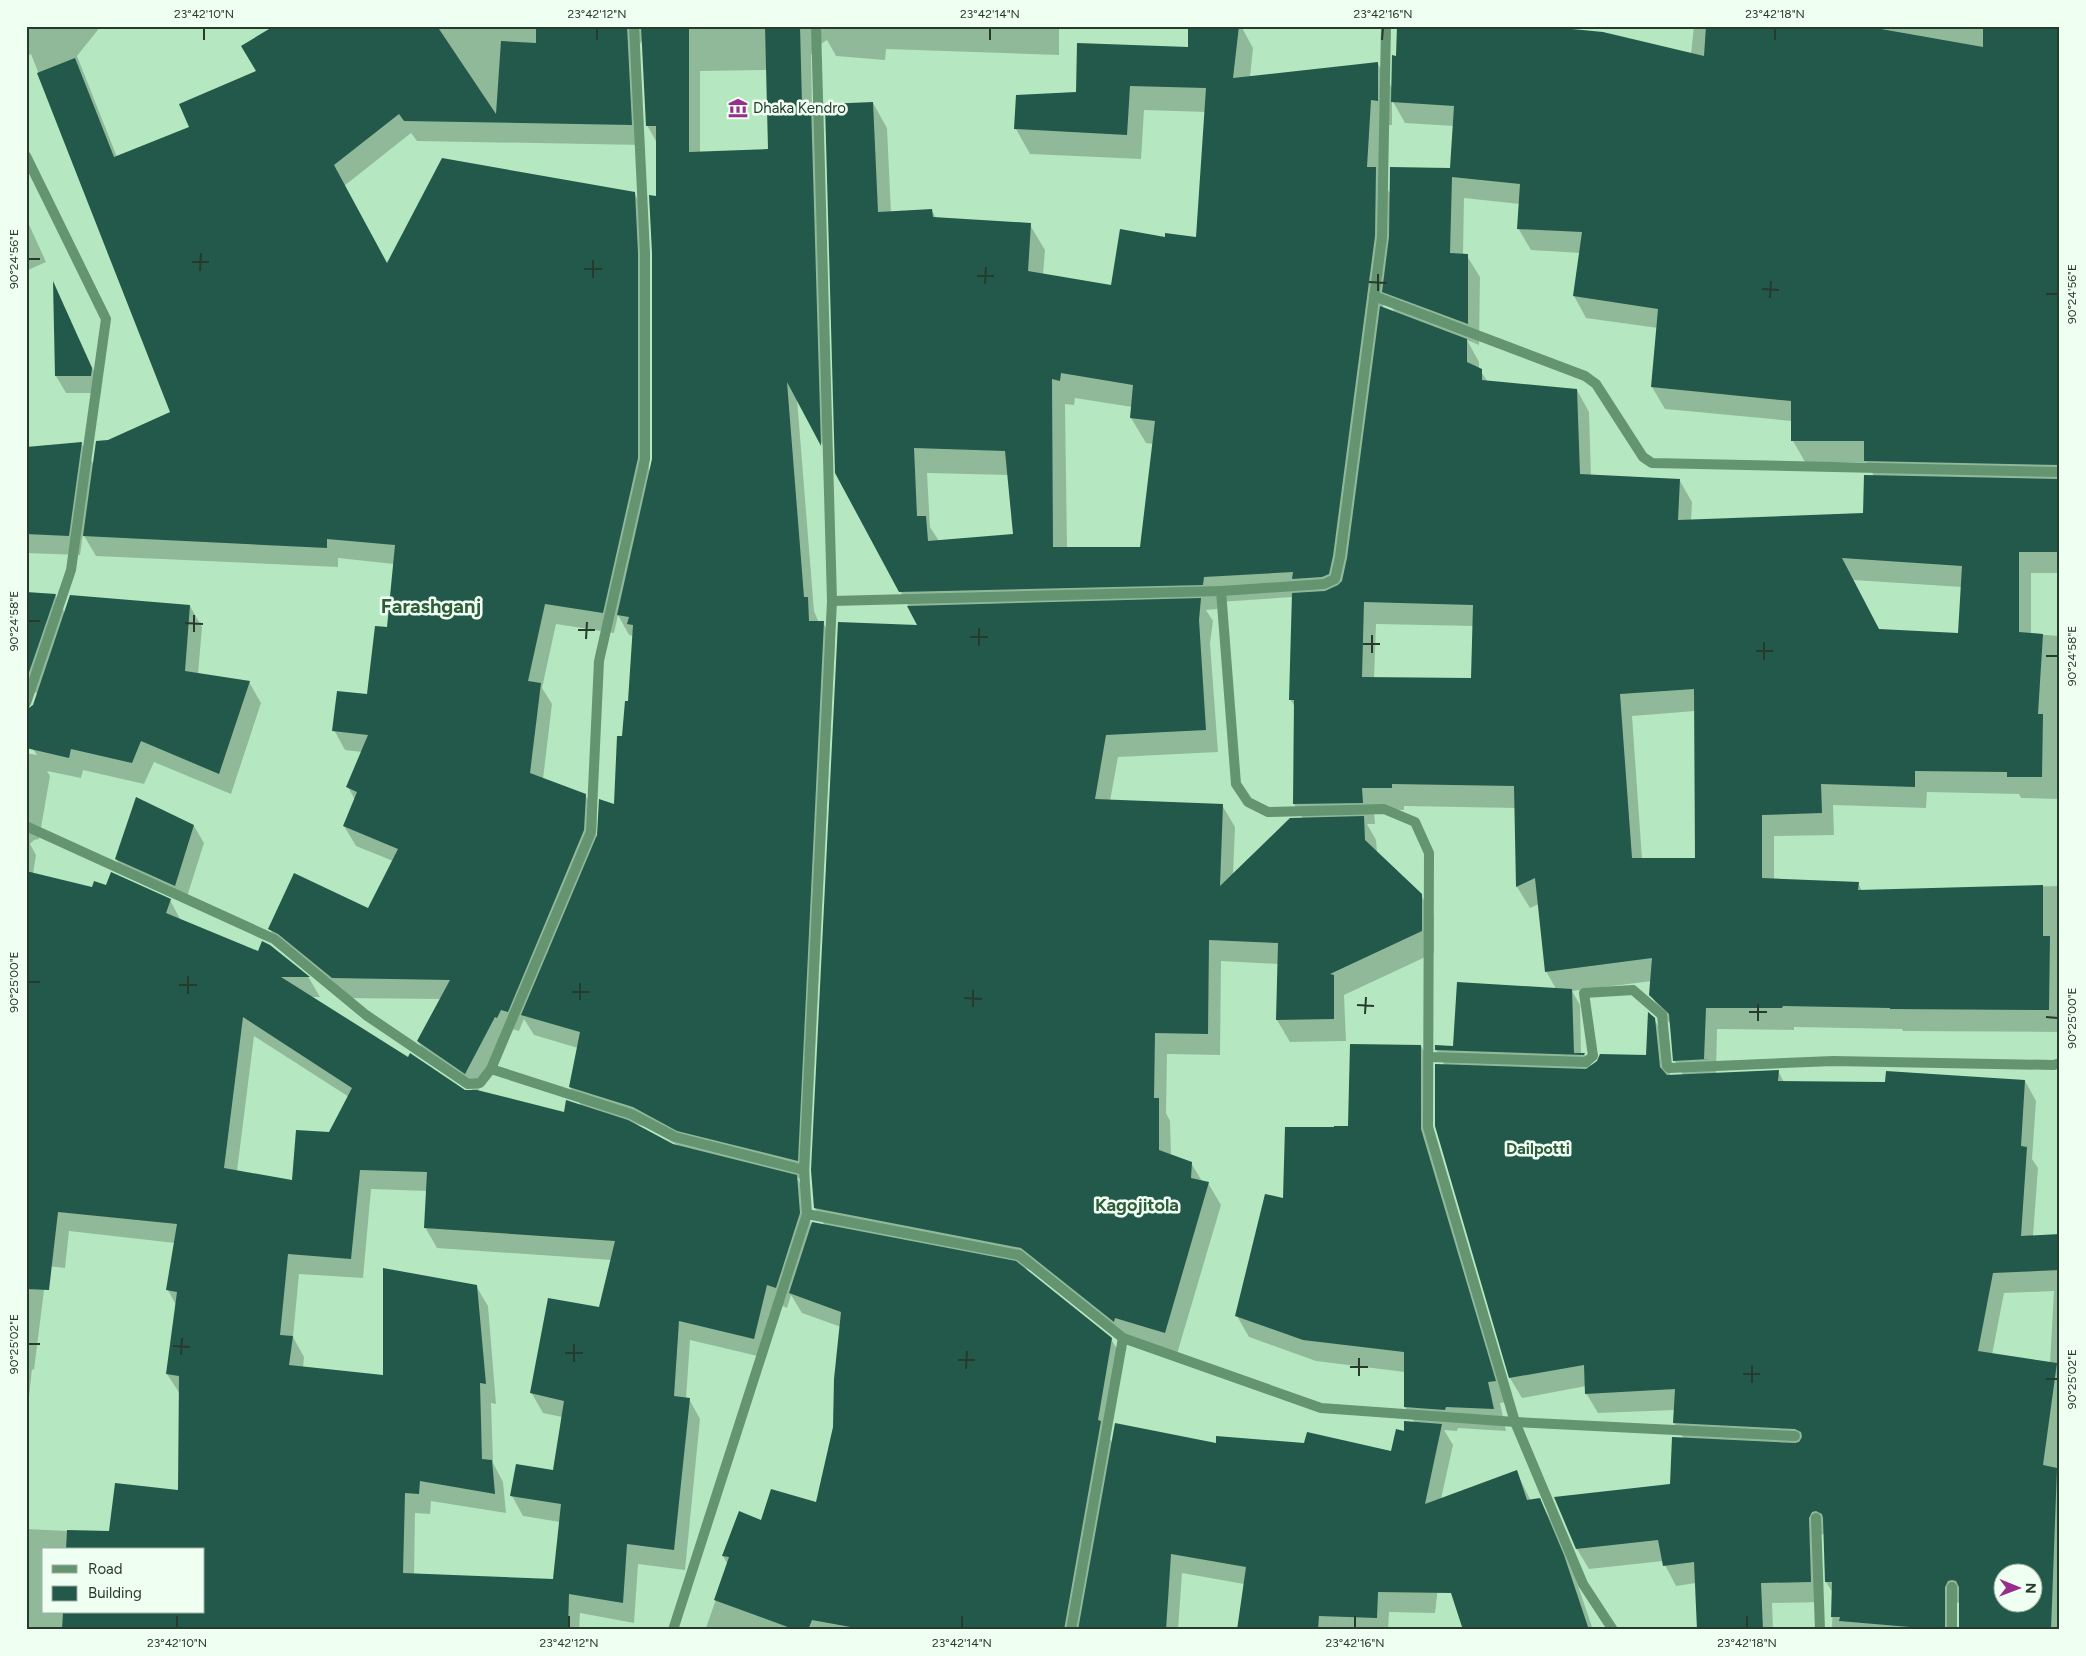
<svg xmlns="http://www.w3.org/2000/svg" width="2086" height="1656" viewBox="0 0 2086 1656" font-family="Figtree,sans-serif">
  <rect width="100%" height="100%" fill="#b5e8c1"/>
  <g fill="#0003" fill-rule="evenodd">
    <path d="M 26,26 L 101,26 L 77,56 L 117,157 L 191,128 L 257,71 L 276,26 L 1059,26 L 1059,55 L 886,49 L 885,60 L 836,56 L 827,40 L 821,44 L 820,55 L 811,54 L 812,108 L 822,126 L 832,462 L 797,399 L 814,611 L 819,623 L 823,623 L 835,643 L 809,1181 L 797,1178 L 808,1197 L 811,1229 L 825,1226 L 815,1208 L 919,626 L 837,472 L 873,103 L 887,128 L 891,213 L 932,211 L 936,218 L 1030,225 L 1045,250 L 1043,275 L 1112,287 L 1166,238 L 1197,239 L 1206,112 L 1144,110 L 1141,159 L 1030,154 L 1016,129 L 1077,93 L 1189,48 L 1189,26 L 1241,26 L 1253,48 L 1250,77 L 1378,64 L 1393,90 L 1535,26 L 1615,35 L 1617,37 L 1691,54 L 1694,26 L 2060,26 L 2060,573 L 2031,573 L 2031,634 L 2060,636 L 2060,799 L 2021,798 L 2019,794 L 1927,792 L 1926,808 L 1833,805 L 1834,835 L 1774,836 L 1774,880 L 1858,883 L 1862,891 L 2060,886 L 2060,1032 L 1903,1031 L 1902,1029 L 1794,1027 L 1794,1030 L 1717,1029 L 1716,1074 L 1778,1071 L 1784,1082 L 1886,1084 L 2025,1081 L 2036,1101 L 2032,1159 L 2038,1168 L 2033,1236 L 2060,1235 L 2060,1630 L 1960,1630 L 1960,1602 L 1957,1603 L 1957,1630 L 1832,1630 L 1833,1593 L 1826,1582 L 1825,1533 L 1821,1535 L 1822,1602 L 1772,1603 L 1773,1630 L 1698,1630 L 1696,1583 L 1676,1586 L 1663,1561 L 1589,1569 L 1577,1549 L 1671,1485 L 1684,1439 L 1674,1423 L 1675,1410 L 1598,1413 L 1586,1393 L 1586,1386 L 1522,1398 L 1510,1378 L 1445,1066 L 1436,1050 L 1454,1047 L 1556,989 L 1546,971 L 1539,904 L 1530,908 L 1517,887 L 1516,808 L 1404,806 L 1404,810 L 1374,809 L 1375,824 L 1367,824 L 1376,840 L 1377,852 L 1421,895 L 1434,917 L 1434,953 L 1344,995 L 1346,1041 L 1290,1042 L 1277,1020 L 1278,964 L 1221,961 L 1220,1055 L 1167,1054 L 1166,1113 L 1170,1121 L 1171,1156 L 1191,1163 L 1202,1181 L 1208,1183 L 1221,1205 L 1177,1354 L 1127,1339 L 1034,1270 L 1022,1268 L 1111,1339 L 1123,1359 L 1109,1438 L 1113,1443 L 1217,1444 L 1392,1453 L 1415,1423 L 1405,1407 L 1405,1372 L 1316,1361 L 1249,1337 L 1237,1316 L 1285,1199 L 1421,1046 L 1433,1068 L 1433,1152 L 1507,1402 L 1500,1403 L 1506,1431 L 1458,1428 L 1457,1431 L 1444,1430 L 1453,1445 L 1441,1499 L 1516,1471 L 1531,1501 L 1539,1500 L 1551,1520 L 1575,1577 L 1593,1630 L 1465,1630 L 1441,1560 L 1435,1613 L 1389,1612 L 1388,1630 L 1238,1630 L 1244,1584 L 1182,1573 L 1178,1630 L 694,1630 L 695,1627 L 706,1628 L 728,1565 L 723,1556 L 762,1521 L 817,1504 L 835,1427 L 841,1327 L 802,1313 L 791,1295 L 787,1308 L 778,1304 L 766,1358 L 690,1340 L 686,1399 L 689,1399 L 700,1419 L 685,1570 L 638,1564 L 634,1623 L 580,1613 L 579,1630 L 26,1630 L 26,1529 L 110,1533 L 180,1491 L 180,1394 L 167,1374 L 176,1305 L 168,1290 L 175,1243 L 69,1231 L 65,1268 L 47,1266 L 34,1370 L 32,1369 L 26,1424 L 26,753 L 37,755 L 33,749 L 40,694 L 26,690 L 26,593 L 55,595 L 65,613 L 190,606 L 202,627 L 198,674 L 249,682 L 261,703 L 231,794 L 154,762 L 144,784 L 83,770 L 81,778 L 47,771 L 50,776 L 39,839 L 34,840 L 30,844 L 36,855 L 33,874 L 93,888 L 170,900 L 181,921 L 258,952 L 270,946 L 309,978 L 320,997 L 310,997 L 408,1059 L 464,1091 L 474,1091 L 430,1061 L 418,1041 L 441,999 L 344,998 L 281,949 L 270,929 L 368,910 L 393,861 L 356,846 L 344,826 L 355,800 L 348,787 L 362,752 L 345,750 L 334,730 L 368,696 L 388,629 L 394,564 L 338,558 L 338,567 L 96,556 L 83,534 L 80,555 L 26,553 L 26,440 L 27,448 L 81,443 L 94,465 L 108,441 L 172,413 L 31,54 L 26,57 ZM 643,39 L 647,125 L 657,143 L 653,459 L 649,472 L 649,274 L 646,213 L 634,193 L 387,265 L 344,186 L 411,133 L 417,141 L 643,145 L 638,47 ZM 767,70 L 769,150 L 700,153 L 700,71 ZM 1392,100 L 1405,123 L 1454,126 L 1451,169 L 1391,195 L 1381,178 L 1385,125 L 1392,125 ZM 1464,198 L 1520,204 L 1518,228 L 1531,250 L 1581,253 L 1574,296 L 1586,318 L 1658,328 L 1652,387 L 1665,409 L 1792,421 L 1793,441 L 1805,462 L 1866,462 L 1874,476 L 1864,515 L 1691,521 L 1692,502 L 1680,481 L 1591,476 L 1589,412 L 1577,390 L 1488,382 L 1479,369 L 1479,362 L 1467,340 L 1479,345 L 1480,277 L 1467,256 L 1463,255 ZM 1385,294 L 1390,303 L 1395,313 L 1383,308 ZM 1075,398 L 1132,407 L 1131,418 L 1146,443 L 1154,444 L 1141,548 L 1067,548 L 1065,404 L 1074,405 ZM 927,473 L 1009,475 L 1014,535 L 939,541 L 930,527 ZM 1853,580 L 1962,587 L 1959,634 L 1879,630 ZM 1293,597 L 1290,699 L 1295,707 L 1294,804 L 1303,819 L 1233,875 L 1235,827 L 1222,805 L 1110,801 L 1118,757 L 1218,752 L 1210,643 L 1213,621 L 1206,610 L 1217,609 L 1218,602 ZM 618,615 L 629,635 L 634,636 L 629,702 L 623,737 L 615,806 L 596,841 L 597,815 L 585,795 L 543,779 L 552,704 L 542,688 L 556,624 L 614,633 ZM 1376,624 L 1474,626 L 1472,679 L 1374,679 ZM 1695,711 L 1696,859 L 1642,859 L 1632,716 ZM 1652,981 L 1651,995 L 1664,1017 L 1671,1024 L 1675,1061 L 1683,1075 L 1670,1076 L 1666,1040 L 1654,1019 L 1647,1057 L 1592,1067 L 1585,1055 L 1581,1055 L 1580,1005 L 1572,991 ZM 524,1019 L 534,1035 L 578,1048 L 570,1087 L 582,1107 L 565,1113 L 478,1091 L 507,1037 L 512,1029 L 519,1031 ZM 254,1036 L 349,1097 L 330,1134 L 294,1182 L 237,1171 ZM 636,1124 L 646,1127 L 681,1147 L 673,1145 ZM 371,1189 L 427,1191 L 425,1227 L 437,1248 L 612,1260 L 600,1309 L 531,1392 L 543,1413 L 562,1417 L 554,1472 L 512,1496 L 523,1516 L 560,1522 L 554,1580 L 414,1575 L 415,1513 L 430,1514 L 431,1501 L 506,1513 L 503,1482 L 493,1463 L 491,1403 L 496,1404 L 488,1306 L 476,1286 L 385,1377 L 303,1368 L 304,1357 L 293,1337 L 299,1274 L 363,1278 ZM 2054,1291 L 2050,1363 L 1992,1355 L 2004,1293 ZM 44,1550 L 204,1550 L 204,1612 L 44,1612 ZM 2004,1574 L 2034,1574 L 2034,1604 L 2004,1604 Z"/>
    <polygon points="26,218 46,262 26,271"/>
    <polygon points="54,286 101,386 101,393 66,393 56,376"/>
    <polygon points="194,826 204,843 185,903 126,876 116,859"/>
  </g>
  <g fill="#23594a" fill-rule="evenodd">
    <polygon points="274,26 437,26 496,114 501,41 536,43 536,26 627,26 632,125 404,121 399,114 334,165 387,263 442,158 635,192 638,253 638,458 603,613 545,604 528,681 541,683 530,773 586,794 584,830 508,1012 501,1010 497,1018 495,1017 465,1074 417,1041 450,980 332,978 278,934 268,929 294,873 368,908 398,849 343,826 357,792 346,787 368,735 332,731 337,691 367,694 375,626 387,627 395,545 327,539 327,548 83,536 96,441 108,440 170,412 37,73 75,58 114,157 189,127 179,104 256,71 241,46"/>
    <polygon points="641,26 689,26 689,152 768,149 765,26 800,26 802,105 811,104 821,446 787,382 804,597 808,597 809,621 824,621 798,1161 677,1131 633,1107 569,1087 580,1032 521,1015 597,835 599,799 614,804 617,736 622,736 625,701 628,701 633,625 627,624 629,617 617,615 652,459 652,253 649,195 656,196 656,126 646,126"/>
    <path d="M 1188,26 L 1239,26 L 1233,78 L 1378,62 L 1378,101 L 1371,100 L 1367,167 L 1376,167 L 1375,236 L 1333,556 L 1329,574 L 1322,577 L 1292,579 L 1293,572 L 1204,577 L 1203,585 L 899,592 L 835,473 L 825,104 L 873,102 L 878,212 L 932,209 L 933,217 L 1031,223 L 1028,271 L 1111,285 L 1120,229 L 1165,237 L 1165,233 L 1196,237 L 1206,88 L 1130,86 L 1127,135 L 1014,129 L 1016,95 L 1076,92 L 1077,43 L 1188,47 ZM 1061,373 L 1133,385 L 1130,418 L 1155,421 L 1140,547 L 1053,547 L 1052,379 L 1060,381 ZM 914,448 L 1005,451 L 1013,534 L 928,541 L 926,516 L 917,516 Z"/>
    <polygon points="1397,26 1541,26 1603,32 1704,56 1706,26 1864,26 1983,47 1983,26 2059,26 2057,180 2060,180 2060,465 1864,461 1864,441 1791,441 1791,401 1651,387 1658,309 1573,296 1582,232 1517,229 1520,184 1452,177 1450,253 1468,254 1468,324 1382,292 1389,237 1390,167 1450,168 1454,106 1391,102 1392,55 1396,56"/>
    <polygon points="53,281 92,368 91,376 55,376"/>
    <path d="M 1380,306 L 1467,339 L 1467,362 L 1482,369 L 1482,380 L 1577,389 L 1580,474 L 1680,479 L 1678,520 L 1863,513 L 1864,475 L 2060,479 L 2060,552 L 2019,552 L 2019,632 L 2043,634 L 2038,714 L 2043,714 L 2042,777 L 2007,777 L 2007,772 L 1915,771 L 1915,787 L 1821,784 L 1822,813 L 1762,815 L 1762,878 L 1859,882 L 1858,890 L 2043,885 L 2043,936 L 2050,936 L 2049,1010 L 1890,1009 L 1890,1008 L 1783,1006 L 1782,1008 L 1706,1008 L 1704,1059 L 1709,1059 L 1673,1061 L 1669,1014 L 1649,995 L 1652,958 L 1545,972 L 1535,878 L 1516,887 L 1514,786 L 1392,784 L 1392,788 L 1362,788 L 1363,803 L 1293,804 L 1294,700 L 1289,700 L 1292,593 L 1325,591 L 1338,585 L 1342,581 L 1347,558 ZM 1842,558 L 1962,566 L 1958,633 L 1879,629 ZM 1364,602 L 1473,605 L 1471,678 L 1362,677 ZM 1694,689 L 1695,858 L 1632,858 L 1620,694 Z"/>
    <polygon points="82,442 69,536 26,534 26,447"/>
    <polygon points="26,592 56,594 26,681"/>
    <polygon points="70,595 190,605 185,671 250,681 219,774 141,741 132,763 71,749 69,758 26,748 26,710 33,705"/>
    <polygon points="1201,598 1199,620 1206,730 1106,735 1095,799 1223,804 1220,886 1290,818 1364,816 1365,840 1422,894 1422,931 1330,974 1334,975 1334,1019 1276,1020 1278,943 1209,940 1208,1034 1155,1033 1154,1098 1159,1098 1159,1150 1192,1162 1191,1178 1209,1182 1165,1333 1115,1318 1114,1322 1021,1248 814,1208 811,1170 838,622 917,625 907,606"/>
    <polygon points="136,797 194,825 175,886 115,859"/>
    <path d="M 26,871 L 92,887 L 94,881 L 106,885 L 111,872 L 171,899 L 166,913 L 258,951 L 262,941 L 270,945 L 310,977 L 281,977 L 408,1057 L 410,1053 L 465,1090 L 477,1090 L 564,1112 L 566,1100 L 628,1120 L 673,1144 L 797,1175 L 800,1213 L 776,1288 L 767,1285 L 754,1339 L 679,1321 L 674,1396 L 690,1398 L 674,1550 L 627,1544 L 623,1603 L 569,1594 L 568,1630 L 62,1630 L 63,1612 L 204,1612 L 204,1550 L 66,1550 L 67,1530 L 109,1531 L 115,1483 L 178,1490 L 179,1376 L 166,1374 L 177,1292 L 166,1290 L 177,1224 L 58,1212 L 49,1290 L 26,1289 ZM 243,1017 L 352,1088 L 329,1132 L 296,1130 L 292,1180 L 224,1168 ZM 360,1170 L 427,1172 L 424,1228 L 615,1241 L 599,1307 L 548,1298 L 530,1393 L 564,1401 L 553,1470 L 516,1464 L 510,1496 L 561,1504 L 553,1579 L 403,1573 L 405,1493 L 419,1494 L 420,1481 L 495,1494 L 492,1460 L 482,1459 L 480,1383 L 486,1384 L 477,1285 L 383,1268 L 383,1375 L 289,1365 L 293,1336 L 280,1335 L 288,1254 L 351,1259 Z"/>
    <polygon points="1457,982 1572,989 1574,1053 1585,1053 1584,1055 1435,1050 1435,1045 1453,1046"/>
    <path d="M 1648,1012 L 1655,1018 L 1660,1067 L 1667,1075 L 1779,1070 L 1778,1081 L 1885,1082 L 1886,1071 L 2025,1080 L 2021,1146 L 2027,1147 L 2021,1236 L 2060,1234 L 2060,1270 L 1993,1273 L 1978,1351 L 2057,1363 L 2043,1465 L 2057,1468 L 2051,1630 L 1959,1630 L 1959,1587 L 1956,1581 L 1952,1580 L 1948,1581 L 1945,1587 L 1945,1630 L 1839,1621 L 1840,1617 L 1831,1617 L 1832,1582 L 1825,1582 L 1823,1518 L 1822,1514 L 1816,1511 L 1812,1512 L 1809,1518 L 1811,1582 L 1761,1583 L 1763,1630 L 1697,1630 L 1694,1562 L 1663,1566 L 1658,1540 L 1576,1549 L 1554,1497 L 1670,1484 L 1672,1437 L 1795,1443 L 1799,1442 L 1802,1437 L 1801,1432 L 1795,1429 L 1673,1423 L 1675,1389 L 1585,1394 L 1584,1365 L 1509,1378 L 1435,1126 L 1435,1064 L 1586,1069 L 1597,1061 L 1600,1054 L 1646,1055 ZM 2004,1574 L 2034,1574 L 2034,1604 L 2004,1604 Z"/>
    <polygon points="1350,1044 1421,1045 1421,1129 1496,1381 1488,1382 1494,1409 1446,1407 1445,1410 1404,1407 1404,1352 1303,1340 1235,1316 1265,1194 1283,1198 1285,1127 1334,1127 1334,1126 1348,1126"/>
    <polygon points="812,1222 1016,1261 1112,1338 1098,1420 1101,1421 1064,1630 927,1630 897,1627 896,1630 867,1630 812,1620 808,1630 796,1630 714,1600 729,1557 722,1556 739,1511 761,1520 771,1489 816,1502 833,1427 834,1379 841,1312 789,1293"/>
    <polygon points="1404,1421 1442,1424 1425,1504 1517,1470 1527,1500 1540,1498 1564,1555 1589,1630 1463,1630 1451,1593 1378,1592 1377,1618 1319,1616 1318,1630 1237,1630 1246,1567 1171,1554 1166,1630 1078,1630 1115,1423 1216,1443 1216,1436 1304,1443 1307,1432 1391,1451 1396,1429 1404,1431"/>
  </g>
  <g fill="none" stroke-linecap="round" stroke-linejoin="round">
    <g stroke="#659471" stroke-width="10">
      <polyline points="1386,26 1382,237 1340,557 1335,579 1324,584 1221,591 1236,784 1248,802 1268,812 1384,809 1415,822 1429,853 1428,1127 1515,1422 1583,1584 1613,1630"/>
      <polyline points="26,156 106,319 71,570 26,703"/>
      <polyline points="1374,296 1585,376 1596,384 1643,457 1652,463 2060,472"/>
      <polyline points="832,601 1221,591"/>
      <polyline points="26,826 274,939 366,1015 468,1084 480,1083 491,1069 591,832 599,661 645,459 645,253 634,26"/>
      <polyline points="1429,1057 1586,1062 1593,1056 1584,993 1633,990 1662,1015 1667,1066 1669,1068 1833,1061 2054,1065 2060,1063"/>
      <polyline points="491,1069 631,1114 675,1137 804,1170"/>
      <polyline points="807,1214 1019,1255 1123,1338 1321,1408 1515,1422 1795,1436"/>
      <polyline points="1816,1518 1820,1630"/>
      <polyline points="673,1630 807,1214 804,1170 832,601 816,26"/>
      <polyline points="1071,1630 1123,1338"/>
      <polyline points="1952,1630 1952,1587"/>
    </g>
  </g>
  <path fill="none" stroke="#273b2c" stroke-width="2" d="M 204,40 L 204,28M 597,40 L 597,28M 990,40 L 990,28M 1382,40 L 1383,28M 1775,40 L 1775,28M 28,259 L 40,259M 192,262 L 209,262M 584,269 L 602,269M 200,271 L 201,253M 977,276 L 994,276M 593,278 L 593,260M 1369,282 L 1387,283M 985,284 L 986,267M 1762,289 L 1779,290M 1378,291 L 1378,274M 2046,294 L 2058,294M 1770,298 L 1771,281M 28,621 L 40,621M 185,623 L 203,624M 578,630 L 595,630M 194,632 L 194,615M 970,637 L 988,637M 586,639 L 587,622M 1363,644 L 1380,644M 979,646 L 979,628M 1756,651 L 1773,651M 1372,653 L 1372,635M 2046,656 L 2058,656M 1764,660 L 1764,642M 28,982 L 40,982M 179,985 L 197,985M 572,992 L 589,992M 188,994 L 188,976M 964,998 L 982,999M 580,1000 L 580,983M 1357,1005 L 1374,1006M 973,1007 L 973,990M 1749,1012 L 1767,1012M 1365,1014 L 1366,997M 2046,1017 L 2058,1018M 1758,1021 L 1758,1004M 28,1344 L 40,1344M 173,1346 L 190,1347M 565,1353 L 583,1353M 181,1355 L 182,1338M 958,1360 L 975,1360M 574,1362 L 574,1344M 1350,1367 L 1368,1367M 966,1369 L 967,1351M 1743,1374 L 1760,1374M 1359,1376 L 1359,1358M 2046,1379 L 2058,1379M 1752,1383 L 1752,1365M 177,1628 L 177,1616M 569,1628 L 569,1616M 962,1628 L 962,1616M 1355,1628 L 1355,1616M 1747,1628 L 1747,1616"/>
  <defs>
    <symbol id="museum-bare" viewBox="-9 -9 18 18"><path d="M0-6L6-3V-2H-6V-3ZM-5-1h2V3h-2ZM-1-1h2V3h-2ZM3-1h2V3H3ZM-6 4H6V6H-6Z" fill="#982d8e" stroke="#effff2" stroke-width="2.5" paint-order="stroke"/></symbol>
  </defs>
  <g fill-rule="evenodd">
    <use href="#museum-bare" x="724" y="94" width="28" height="28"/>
  </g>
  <g text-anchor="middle" stroke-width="5" stroke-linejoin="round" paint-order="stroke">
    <g font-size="15" fill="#273b2c" stroke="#effff2" text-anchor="start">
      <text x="753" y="113">Dhaka Kendro</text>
    </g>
    <g font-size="16" font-weight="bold" fill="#2e5c3b" stroke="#effff2">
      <text x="1538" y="1154">Dailpotti</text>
    </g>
    <g font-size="18" font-weight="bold" fill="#2e5c3b" stroke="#effff2">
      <text x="1137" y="1211">Kagojitola</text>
    </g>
    <g font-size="20" font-weight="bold" fill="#2e5c3b" stroke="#effff2">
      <text x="431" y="613">Farashganj</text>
    </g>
  </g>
  <rect width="2086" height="1656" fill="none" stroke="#effff2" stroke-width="55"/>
  <rect x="42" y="1548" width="162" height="65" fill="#effff2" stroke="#9fb1a3"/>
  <rect x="52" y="1565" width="25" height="8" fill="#659471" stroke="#9fb1a3"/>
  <text x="88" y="1574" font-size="15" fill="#273b2c">Road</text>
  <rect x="52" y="1586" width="25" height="15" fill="#23594a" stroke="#9fb1a3"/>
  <text x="88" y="1598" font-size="15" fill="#273b2c">Building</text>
  <g transform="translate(2018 1588) rotate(91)"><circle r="24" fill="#effff2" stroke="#9fb1a3"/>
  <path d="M0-4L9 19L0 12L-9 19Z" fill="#982d8e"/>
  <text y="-8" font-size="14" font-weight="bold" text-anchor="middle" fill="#273b2c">N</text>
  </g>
  <rect x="28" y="28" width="2030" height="1600" fill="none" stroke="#273b2c" stroke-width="2"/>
  <g font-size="12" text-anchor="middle" fill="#273b2c">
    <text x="204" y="18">23°42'10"N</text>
    <text x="597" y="18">23°42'12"N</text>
    <text x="990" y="18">23°42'14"N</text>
    <text x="1383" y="18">23°42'16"N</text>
    <text x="1775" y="18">23°42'18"N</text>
    <text transform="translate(14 259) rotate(-90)" y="4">90°24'56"E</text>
    <text transform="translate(2072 294) rotate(-90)" y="4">90°24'56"E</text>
    <text transform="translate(14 621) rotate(-90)" y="4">90°24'58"E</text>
    <text transform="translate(2072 656) rotate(-90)" y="4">90°24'58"E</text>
    <text transform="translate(14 982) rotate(-90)" y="4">90°25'00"E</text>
    <text transform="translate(2072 1018) rotate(-90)" y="4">90°25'00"E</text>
    <text transform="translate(14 1344) rotate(-90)" y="4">90°25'02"E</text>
    <text transform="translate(2072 1379) rotate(-90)" y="4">90°25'02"E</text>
    <text x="177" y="1647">23°42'10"N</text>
    <text x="569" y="1647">23°42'12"N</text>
    <text x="962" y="1647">23°42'14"N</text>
    <text x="1355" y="1647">23°42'16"N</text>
    <text x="1747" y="1647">23°42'18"N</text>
  </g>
</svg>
